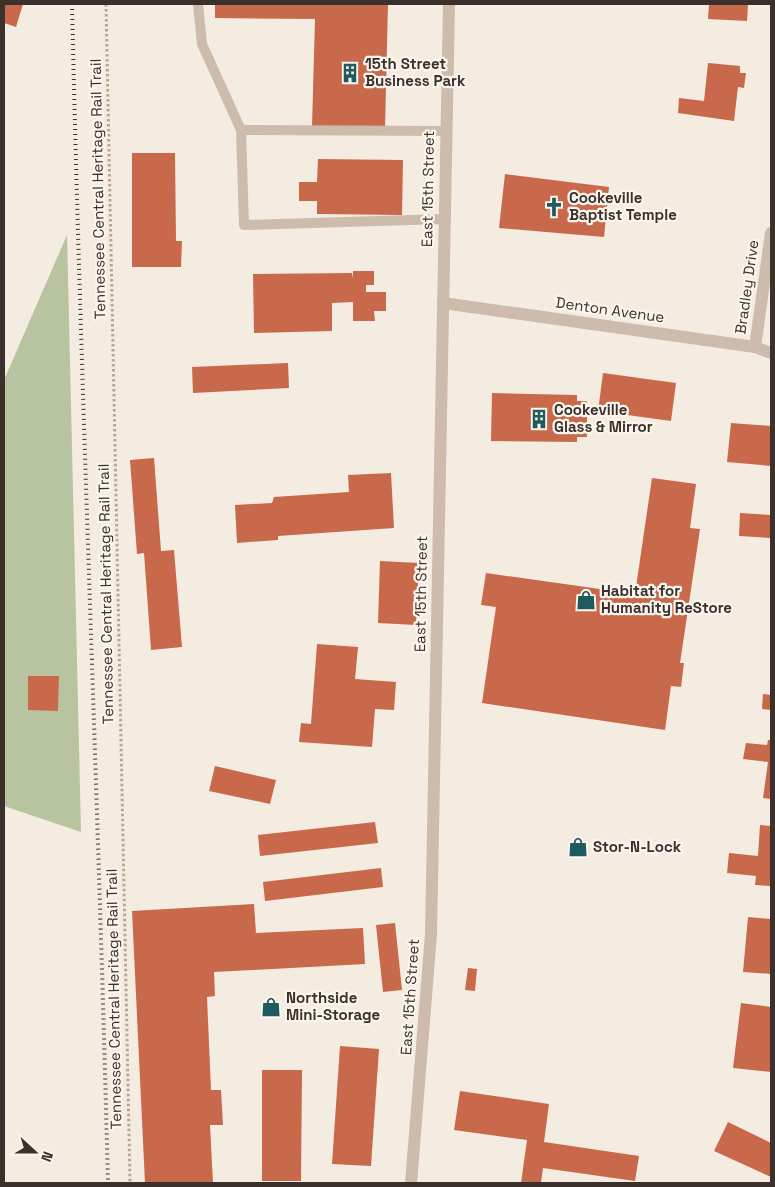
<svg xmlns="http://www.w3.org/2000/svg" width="775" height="1187" viewBox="0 0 775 1187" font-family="'Space Grotesk',sans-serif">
  <rect width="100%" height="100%" fill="#f4ebe1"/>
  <polygon fill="#b8c4a0" points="67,235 81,832 4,806 4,380"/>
  <g fill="#c8694b">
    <polygon points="4,4 23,4 16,27 4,23"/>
    <polygon points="215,4 388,4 385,128 312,127 315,19 215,18"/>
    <polygon points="709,4 748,4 747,21 708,19"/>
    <polygon points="708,63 740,66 740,73 746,73 744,88 738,87 734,121 678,113 679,98 704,101"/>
    <polygon points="132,153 175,153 176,241 182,241 181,267 132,267"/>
    <polygon points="318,159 403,160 402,215 317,214 317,201 299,201 299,182 317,182"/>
    <polygon points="505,174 609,187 604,237 499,228"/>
    <polygon points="353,271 374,271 374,285 366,285 366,292 386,292 386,311 374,311 375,321 353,321 353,302 332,303 332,331 254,333 253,274 352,273 353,279"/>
    <polygon points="288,363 289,388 193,393 192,367"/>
    <polygon points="603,373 676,383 671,421 598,411"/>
    <polygon points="492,393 577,395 577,401 587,401 587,437 577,437 577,442 491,441"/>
    <polygon points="731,423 771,426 771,466 727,462"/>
    <polygon points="154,458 161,551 174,550 182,647 151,650 144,553 137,554 130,460"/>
    <polygon points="391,473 394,528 278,536 278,540 237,543 235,505 272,503 274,497 349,492 348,475"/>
    <polygon points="652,478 696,484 690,528 700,529 680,663 684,663 681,687 671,686 665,730 482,703 496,607 481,605 486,573 635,594"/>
    <polygon points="740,513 771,515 771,538 739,536"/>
    <polygon points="380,561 419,563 416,625 378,623"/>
    <polygon points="317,644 358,647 355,679 396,682 394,710 375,709 372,747 299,742 301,723 311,724"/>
    <polygon points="28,676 59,676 58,711 28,710"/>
    <polygon points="763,694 771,695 771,710 762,709"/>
    <polygon points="768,740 771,740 771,799 763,798 768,762 743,759 746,743 767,745"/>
    <polygon points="215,766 276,780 270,804 209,791"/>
    <polygon points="375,822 378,843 260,856 258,835"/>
    <polygon points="760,825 771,826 771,886 755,885 756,876 727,873 729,853 758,856"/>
    <polygon points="381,868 383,887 265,901 263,882"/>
    <polygon points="254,904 256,933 363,928 365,964 214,972 215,996 207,997 211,1090 221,1090 223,1125 210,1125 213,1183 145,1183 132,911"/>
    <polygon points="748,917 771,919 771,974 743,972"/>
    <polygon points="395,923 402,990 383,992 376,925"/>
    <polygon points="468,968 477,969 475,991 465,990"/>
    <polygon points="741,1003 771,1007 771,1072 733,1068"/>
    <polygon points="340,1046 379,1049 371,1166 332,1164"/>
    <polygon points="262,1070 302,1070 301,1181 262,1181"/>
    <polygon points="460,1091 549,1104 544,1142 639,1156 635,1181 543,1168 541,1183 521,1183 527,1140 454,1130"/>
    <polygon points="728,1122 771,1143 771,1177 714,1151"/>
  </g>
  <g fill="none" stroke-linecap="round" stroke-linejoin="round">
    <polyline stroke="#b9a596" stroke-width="3" stroke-dasharray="2.5 2.5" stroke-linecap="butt" points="106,4 130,1183"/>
    <g stroke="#cdbbac" stroke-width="10">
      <polyline points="198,4 202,44 241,130"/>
      <polyline points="444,219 244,225 241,130 446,131"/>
    </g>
    <g stroke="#cdbbac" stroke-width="12">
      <polyline points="443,303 755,347 771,353"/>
      <polyline points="755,347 771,233"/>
      <polyline points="411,1183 431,934 449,4"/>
    </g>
    <path stroke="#3b302b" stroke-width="4" stroke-dasharray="1 4" stroke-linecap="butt" d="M 72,4 C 81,397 98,790 108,1183"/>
  </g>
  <defs>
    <symbol id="building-bare" viewBox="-9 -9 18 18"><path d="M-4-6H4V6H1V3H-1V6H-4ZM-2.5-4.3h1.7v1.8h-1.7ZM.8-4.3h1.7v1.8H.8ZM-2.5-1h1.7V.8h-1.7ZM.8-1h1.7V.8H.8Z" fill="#1f5a5e" stroke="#fbf5ee" stroke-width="2.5" paint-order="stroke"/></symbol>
    <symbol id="church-bare" viewBox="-9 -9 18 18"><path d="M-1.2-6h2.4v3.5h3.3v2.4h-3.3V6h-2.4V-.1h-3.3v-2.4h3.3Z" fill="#1f5a5e" stroke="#fbf5ee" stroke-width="2.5" paint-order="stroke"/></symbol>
    <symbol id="shop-bare" viewBox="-9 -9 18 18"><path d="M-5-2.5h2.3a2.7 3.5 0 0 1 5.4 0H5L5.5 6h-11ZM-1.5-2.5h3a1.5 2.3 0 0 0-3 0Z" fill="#1f5a5e" stroke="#fbf5ee" stroke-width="2.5" paint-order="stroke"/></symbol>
  </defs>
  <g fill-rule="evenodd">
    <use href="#building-bare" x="336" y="59" width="28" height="28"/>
    <use href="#church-bare" x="540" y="193" width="28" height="28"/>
    <use href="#building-bare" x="525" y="405" width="28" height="28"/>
    <use href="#shop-bare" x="572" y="586" width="28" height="28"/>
    <use href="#shop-bare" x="564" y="833" width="28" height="28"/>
    <use href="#shop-bare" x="257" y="993" width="28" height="28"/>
  </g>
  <g text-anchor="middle" stroke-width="4.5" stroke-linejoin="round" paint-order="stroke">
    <g font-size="15" font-weight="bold" fill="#3b302b" stroke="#fbf5ee" text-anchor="start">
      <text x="365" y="69">15th Street<tspan x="365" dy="17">Business Park</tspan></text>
      <text x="569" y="203">Cookeville<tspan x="569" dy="17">Baptist Temple</tspan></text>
      <text x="554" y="415">Cookeville<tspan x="554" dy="17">Glass &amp; Mirror</tspan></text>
      <text x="601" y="596">Habitat for<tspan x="601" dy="17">Humanity ReStore</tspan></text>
      <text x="593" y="852">Stor-N-Lock</text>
      <text x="286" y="1003">Northside<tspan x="286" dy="17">Mini-Storage</tspan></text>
    </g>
    <g font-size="15" fill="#3b302b" stroke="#fbf5ee">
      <text transform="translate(98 189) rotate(-91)" y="5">Tennessee Central Heritage Rail Trail</text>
      <text transform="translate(428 189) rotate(-89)" y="5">East 15th Street</text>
      <text transform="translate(747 287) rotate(-82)" y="5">Bradley Drive</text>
      <text transform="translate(610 310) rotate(8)" y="5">Denton Avenue</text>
      <text transform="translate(106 594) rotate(-91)" y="5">Tennessee Central Heritage Rail Trail</text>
      <text transform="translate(421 594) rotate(-89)" y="5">East 15th Street</text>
      <text transform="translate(410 997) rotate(-86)" y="5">East 15th Street</text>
      <text transform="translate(114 999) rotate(-91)" y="5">Tennessee Central Heritage Rail Trail</text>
    </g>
  </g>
  <rect width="775" height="1187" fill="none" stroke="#3b302b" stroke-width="10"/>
  <g transform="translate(35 1152) rotate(111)" stroke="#fbf5ee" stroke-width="4" paint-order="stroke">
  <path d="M0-4L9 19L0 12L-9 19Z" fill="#3b302b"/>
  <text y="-8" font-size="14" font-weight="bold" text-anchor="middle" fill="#3b302b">N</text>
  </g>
</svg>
